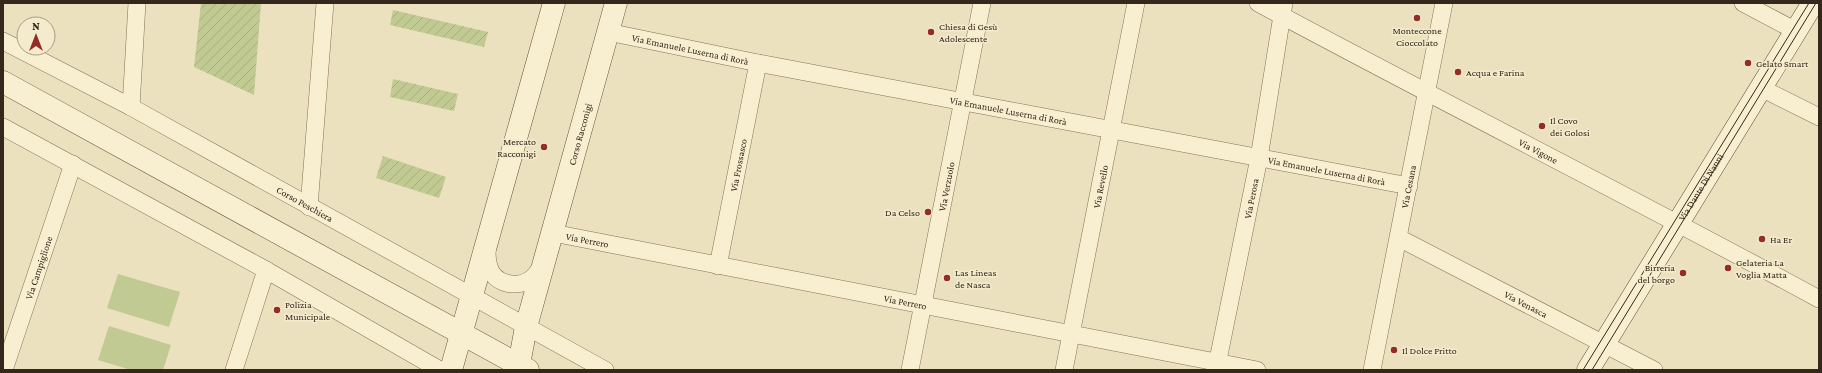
<svg xmlns="http://www.w3.org/2000/svg" width="1822" height="373" viewBox="0 0 1822 373" font-family="'Crimson Pro',serif">
  <defs>
    <pattern id="garden-furrows" width="10" height="10" patternUnits="userSpaceOnUse"><rect width="10" height="10" fill="#c1ca92"/><path d="M-1 1l2-2M0 10L10 0M9 11l2-2" fill="none" stroke="#a6ae7d"/></pattern>
  </defs>
  <rect width="100%" height="100%" fill="#ece1be"/>
  <g fill="#c1ca92">
    <polygon points="118,274 180,292 169,327 107,308"/>
    <polygon points="109,326 171,345 163,370 131,370 98,360"/>
  </g>
  <g fill="url(#garden-furrows)">
    <polygon points="201,3 261,3 254,95 194,67"/>
    <polygon points="393,10 488,32 484,47 390,25"/>
    <polygon points="393,79 458,94 454,111 390,97"/>
    <polygon points="383,156 446,177 439,198 376,178"/>
  </g>
  <g fill="none" stroke-linecap="round" stroke-linejoin="round">
    <defs>
      <g id="street">
        <path id="s1" d="M 1258,3 C 1444,103 1633,198 1819,299"/>
        <polyline points="1743,3 1796,31"/>
        <path id="s2" d="M 608,32 L 758,63 L 1409,186"/>
        <path id="s3" d="M 3,41 L 131,107 L 605,370"/>
        <polyline points="1761,88 1819,117"/>
        <polyline points="131,107 137,3"/>
        <polyline points="3,127 266,270 440,370"/>
        <polyline points="309,207 325,3"/>
        <path id="s4" d="M 553,233 L 1257,370"/>
        <path id="s5" d="M 1399,238 L 1654,370"/>
        <path d="M 487,248 C 487,254 487,261 489,266 C 493,284 517,289 531,279 C 535,276 539,270 543,265"/>
        <path id="s6" d="M 718,266 L 758,63"/>
        <path id="s7" d="M 4,370 L 73,164"/>
        <polyline points="234,370 266,270"/>
        <path id="s8" d="M 910,370 L 982,3"/>
        <path id="s9" d="M 1064,370 L 1136,3"/>
        <path id="s10" d="M 1216,370 L 1259,158 L 1284,3"/>
        <path id="s11" d="M 1372,370 L 1444,3"/>
      </g>
      <g id="secondary">
        <polyline points="3,82 528,370"/>
        <polyline points="451,370 554,3"/>
        <path id="s12" d="M 518,370 L 526,327 L 616,3"/>
        <path id="s13" d="M 1588,370 L 1813,3"/>
      </g>
    </defs>
    <use href="#street" stroke="#847157" stroke-width="18"/>
    <use href="#secondary" stroke="#65523a" stroke-width="23"/>
    <use href="#street" stroke="#f8eed0" stroke-width="17"/>
    <use href="#secondary" stroke="#f8eed0" stroke-width="22"/>
    <g stroke="#33281b" stroke-width="1">
      <polyline points="1583,370 1809,3"/>
      <polyline points="1592,370 1816,3"/>
    </g>
  </g>
  <g fill="#922d28" stroke="#f4ebcd" stroke-width="1.5">
    <circle cx="1417" cy="18" r="4"/>
    <circle cx="931" cy="32" r="4"/>
    <circle cx="1748" cy="63" r="4"/>
    <circle cx="1458" cy="72" r="4"/>
    <circle cx="1542" cy="126" r="4"/>
    <circle cx="544" cy="147" r="4"/>
    <circle cx="928" cy="212" r="4"/>
    <circle cx="1762" cy="239" r="4"/>
    <circle cx="1728" cy="268" r="4"/>
    <circle cx="1683" cy="273" r="4"/>
    <circle cx="947" cy="278" r="4"/>
    <circle cx="277" cy="310" r="4"/>
    <circle cx="1394" cy="350" r="4"/>
  </g>
  <g text-anchor="middle" stroke-width="3" stroke-linejoin="round" paint-order="stroke">
    <g font-size="10" fill="#33281b" stroke="#f4ebcd" text-anchor="start">
      <text x="939" y="30">Chiesa di Gesù<tspan x="939" dy="12">Adolescente</tspan></text>
      <text x="1417" y="34" text-anchor="middle">Monteccone<tspan x="1417" dy="12">Cioccolato</tspan></text>
      <text x="1756" y="67">Gelato Smart</text>
      <text x="1466" y="76">Acqua e Farina</text>
      <text x="1550" y="124">Il Covo<tspan x="1550" dy="12">dei Golosi</tspan></text>
      <text x="536" y="145" text-anchor="end">Mercato<tspan x="536" dy="12">Racconigi</tspan></text>
      <text x="920" y="216" text-anchor="end">Da Celso</text>
      <text x="1770" y="243">Ha Er</text>
      <text x="1736" y="266">Gelateria La<tspan x="1736" dy="12">Voglia Matta</tspan></text>
      <text x="1675" y="271" text-anchor="end">Birreria<tspan x="1675" dy="12">del borgo</tspan></text>
      <text x="955" y="276">Las Lineas<tspan x="955" dy="12">de Nasca</tspan></text>
      <text x="285" y="308">Polizia<tspan x="285" dy="12">Municipale</tspan></text>
      <text x="1402" y="354">Il Dolce Fritto</text>
    </g>
    <g font-size="10" fill="#33281b" stroke="#f4ebcd">
      <text dy="4" stroke="none"><textPath href="#s2" startOffset="84">Via Emanuele Luserna di Rorà</textPath></text>
      <text dy="4" stroke="none"><textPath href="#s2" startOffset="408">Via Emanuele Luserna di Rorà</textPath></text>
      <text dy="4" stroke="none"><textPath href="#s12" startOffset="244">Corso Racconigi</textPath></text>
      <text dy="4" stroke="none"><textPath href="#s1" startOffset="317">Via Vigone</textPath></text>
      <text dy="4" stroke="none"><textPath href="#s6" startOffset="103">Via Frossasco</textPath></text>
      <text dy="4" stroke="none"><textPath href="#s2" startOffset="732">Via Emanuele Luserna di Rorà</textPath></text>
      <text dy="4" stroke="none"><textPath href="#s9" startOffset="187">Via Revello</textPath></text>
      <text dy="4" stroke="none"><textPath href="#s8" startOffset="187">Via Verzuolo</textPath></text>
      <text dy="4" stroke="none"><textPath href="#s11" startOffset="187">Via Cesana</textPath></text>
      <text dy="4" stroke="none"><textPath href="#s13" startOffset="215">Via Dante Di Nanni</textPath></text>
      <text dy="4" stroke="none"><textPath href="#s10" startOffset="175">Via Perosa</textPath></text>
      <text dy="4" stroke="none"><textPath href="#s3" startOffset="343">Corso Peschiera</textPath></text>
      <text dy="4" stroke="none"><textPath href="#s4" startOffset="35">Via Perrero</textPath></text>
      <text dy="4" stroke="none"><textPath href="#s7" startOffset="108">Via Campiglione</textPath></text>
      <text dy="4" stroke="none"><textPath href="#s4" startOffset="359">Via Perrero</textPath></text>
      <text dy="4" stroke="none"><textPath href="#s5" startOffset="143">Via Venasca</textPath></text>
    </g>
  </g>
  <rect width="1822" height="373" fill="none" stroke="#33281b" stroke-width="8"/>
  <g transform="translate(36 36)"><circle r="19" fill="#f4ebcd" stroke="#a79d86"/>
  <path d="M0-3L7 15L0 10L-7 15Z" fill="#922d28"/>
  <text y="-6" font-size="11" font-weight="bold" text-anchor="middle" fill="#33281b">N</text>
  </g>
</svg>
